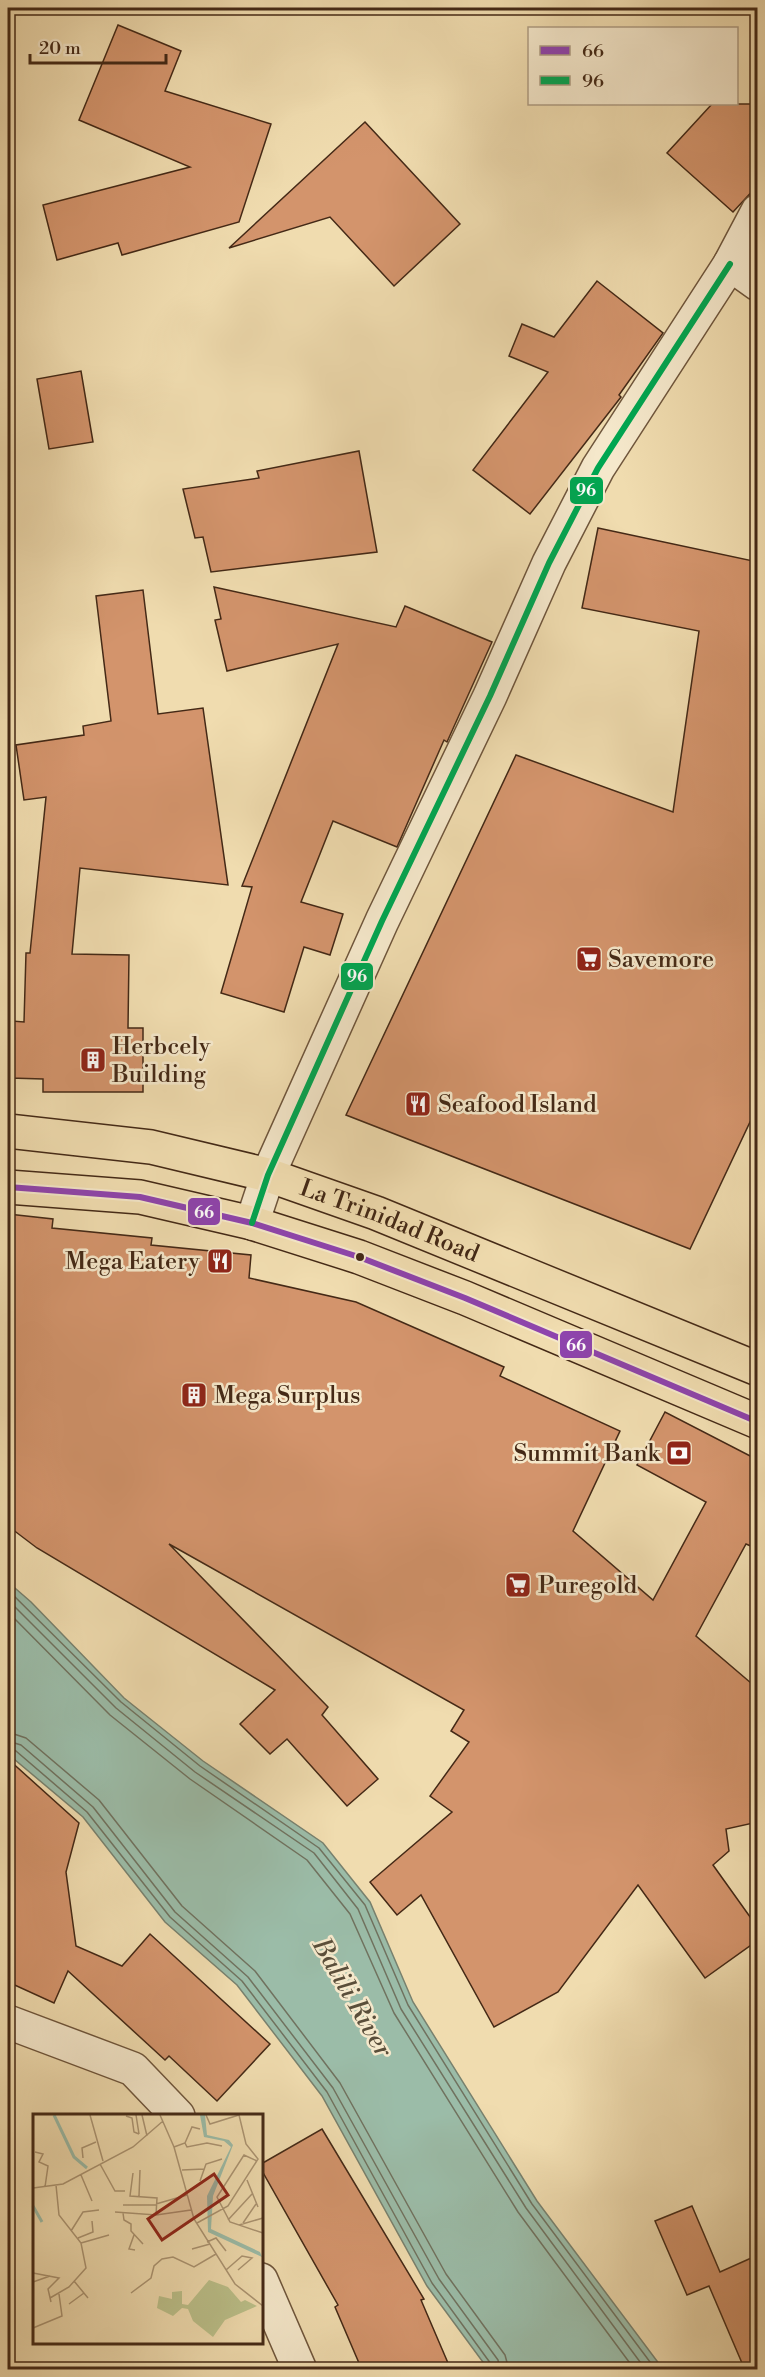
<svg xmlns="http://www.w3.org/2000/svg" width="765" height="2377" viewBox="0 0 765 2377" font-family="'Libre Bodoni',serif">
  <rect width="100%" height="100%" fill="#f0dcaf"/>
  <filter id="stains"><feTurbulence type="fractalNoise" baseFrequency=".00333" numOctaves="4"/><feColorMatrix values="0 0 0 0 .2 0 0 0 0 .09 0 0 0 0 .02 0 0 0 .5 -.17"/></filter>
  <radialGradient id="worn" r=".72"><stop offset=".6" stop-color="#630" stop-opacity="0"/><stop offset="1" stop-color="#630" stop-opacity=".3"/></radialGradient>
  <polygon fill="#9bbca8" stroke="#78816e" stroke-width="1.5" points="8,1582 31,1602 124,1698 203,1761 323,1843 370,1902 413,2002 537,2201 663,2369 488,2369 427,2286 322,2096 237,1985 165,1922 83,1817 8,1754"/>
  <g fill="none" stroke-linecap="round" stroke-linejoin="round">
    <g stroke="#70725f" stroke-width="1.5">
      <polyline points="8,1590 121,1702 200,1766 319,1848 365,1905 408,2005 532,2204 656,2370"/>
      <polyline points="8,1600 116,1708 195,1772 314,1853 358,1909 401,2009 526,2208 646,2370"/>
      <polyline points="8,1612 110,1715 190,1779 307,1860 350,1914 394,2013 518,2212 635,2370"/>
      <polyline points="8,1732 26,1738 99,1800 182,1906 255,1971 340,2083 446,2274 505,2355 509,2370"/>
      <polyline points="8,1741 21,1745 93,1807 175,1912 248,1977 333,2088 439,2279 498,2360 500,2370"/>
      <polyline points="8,1748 16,1751 87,1812 170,1917 242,1981 327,2092 432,2283 491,2364 492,2370"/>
    </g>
  </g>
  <g fill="#d3946c" stroke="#442916" stroke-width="1.5">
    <polygon points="118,25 181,51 165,91 271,124 239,222 122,255 118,243 57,260 43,205 190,167 79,120"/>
    <polygon points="712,104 758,104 758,185 733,212 667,153"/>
    <polygon points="365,122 460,224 394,286 330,217 229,248"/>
    <polygon points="597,281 663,333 619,395 621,397 530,514 473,470 548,372 509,356 522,324 554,337"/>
    <polygon points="81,371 93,442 49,449 37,379"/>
    <polygon points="359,451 377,552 211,572 203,537 195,538 183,489 259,478 257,471"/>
    <polygon points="598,528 758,562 758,1105 690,1249 346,1115 516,755 673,812 699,631 582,608"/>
    <polygon points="214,587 396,627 405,606 492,642 447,742 444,740 397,847 333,821 301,902 343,914 330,955 304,947 284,1012 221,993 252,887 242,886 338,644 227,671 215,620 221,619"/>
    <polygon points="143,590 158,714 203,708 228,885 80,868 72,954 129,955 128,1028 143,1028 143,1092 43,1092 43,1079 10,1078 12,1021 24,1022 26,953 30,953 46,797 24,800 16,745 84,735 83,726 111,721 96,596"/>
    <polygon points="8,1214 53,1219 52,1228 152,1238 151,1245 251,1255 249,1278 356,1302 504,1367 500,1376 620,1431 573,1531 653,1600 706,1502 637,1465 665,1412 758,1460 758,1549 746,1544 696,1636 758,1689 758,1822 726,1829 729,1851 713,1865 758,1928 758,1940 705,1978 638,1885 558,1992 494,2027 421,1895 397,1915 370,1882 452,1812 430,1796 469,1742 451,1731 464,1710 169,1544 328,1707 322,1715 378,1779 347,1806 287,1739 270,1754 240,1724 275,1690 37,1548 8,1526"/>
    <polygon points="8,1759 79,1823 66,1872 76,1946 122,1966 150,1934 270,2044 217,2101 169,2056 165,2060 68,1971 54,2003 8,1982"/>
    <polygon points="322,2129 424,2299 421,2300 451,2370 362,2370 335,2307 338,2305 261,2169 261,2164"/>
    <polygon points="692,2206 720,2272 758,2255 758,2370 745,2370 709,2286 687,2295 655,2221"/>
  </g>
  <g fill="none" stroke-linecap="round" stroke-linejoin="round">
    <defs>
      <g id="minor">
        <polyline points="758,211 730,264 758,284"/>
        <polyline points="252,1223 268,1175 382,921 490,696 549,563 598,468 730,264"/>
        <polyline points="8,2022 133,2069 178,2116"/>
        <polyline points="261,2280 300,2370"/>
      </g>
      <g id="trunk">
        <path id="s1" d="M 8,1131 L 151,1147 L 268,1175 L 376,1213 L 758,1369"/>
        <polyline points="8,1187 140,1197 252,1223 359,1257 465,1298 758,1422"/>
      </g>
    </defs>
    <use href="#minor" stroke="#6f563c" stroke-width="36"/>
    <use href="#trunk" stroke="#442916" stroke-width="36"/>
    <use href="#minor" stroke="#f5e8cb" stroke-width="33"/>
    <use href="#trunk" stroke="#f0dcaf" stroke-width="33"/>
    <defs>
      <polyline id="bus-1" points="8,1187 140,1197 252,1223 359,1257 465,1298 758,1422"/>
      <polyline id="bus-2" points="252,1223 268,1175 382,921 490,696 549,563 598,468 730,264"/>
    </defs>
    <use href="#bus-1" stroke="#f5e8cb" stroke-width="10"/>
    <use href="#bus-2" stroke="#f5e8cb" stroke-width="10"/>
    <use href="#bus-1" stroke="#8e44ad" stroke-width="6"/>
    <use href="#bus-2" stroke="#00a651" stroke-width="6"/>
  </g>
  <defs>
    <symbol id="supermarket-square" viewBox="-11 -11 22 22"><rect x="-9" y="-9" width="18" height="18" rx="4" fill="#8f2418" stroke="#f5e8cb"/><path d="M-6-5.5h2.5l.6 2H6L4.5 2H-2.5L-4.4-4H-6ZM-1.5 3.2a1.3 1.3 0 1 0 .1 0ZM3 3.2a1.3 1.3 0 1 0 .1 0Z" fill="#fff"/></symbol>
    <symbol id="building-square" viewBox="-11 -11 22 22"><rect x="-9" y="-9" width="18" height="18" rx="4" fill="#8f2418" stroke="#f5e8cb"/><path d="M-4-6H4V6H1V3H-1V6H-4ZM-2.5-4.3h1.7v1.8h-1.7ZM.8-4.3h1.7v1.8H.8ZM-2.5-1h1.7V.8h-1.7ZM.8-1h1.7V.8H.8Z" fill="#fff"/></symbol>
    <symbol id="restaurant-square" viewBox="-11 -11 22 22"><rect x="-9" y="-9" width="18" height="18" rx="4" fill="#8f2418" stroke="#f5e8cb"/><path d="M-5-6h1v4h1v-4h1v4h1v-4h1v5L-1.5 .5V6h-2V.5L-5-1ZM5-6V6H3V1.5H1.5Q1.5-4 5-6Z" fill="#fff"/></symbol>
    <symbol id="bank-square" viewBox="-11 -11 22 22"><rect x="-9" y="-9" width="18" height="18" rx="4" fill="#8f2418" stroke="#f5e8cb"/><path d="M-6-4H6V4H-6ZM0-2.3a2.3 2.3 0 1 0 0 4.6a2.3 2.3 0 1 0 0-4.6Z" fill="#fff"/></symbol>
  </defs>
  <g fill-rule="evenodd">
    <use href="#supermarket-square" x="574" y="944" width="30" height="30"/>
    <use href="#building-square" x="78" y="1045" width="30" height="30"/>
    <use href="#restaurant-square" x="403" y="1089" width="30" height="30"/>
    <use href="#restaurant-square" x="205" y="1246" width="30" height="30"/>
    <use href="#building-square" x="179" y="1380" width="30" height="30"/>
    <use href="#bank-square" x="664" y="1438" width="30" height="30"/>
    <use href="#supermarket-square" x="503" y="1570" width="30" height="30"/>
  </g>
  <circle fill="#442916" stroke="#f5e8cb" stroke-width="2" cx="360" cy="1257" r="5"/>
  <g text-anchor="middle" stroke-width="5" stroke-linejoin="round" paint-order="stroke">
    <g font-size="24" fill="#442916" stroke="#f5e8cb" text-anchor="start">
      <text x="608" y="967">Savemore</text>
      <text x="112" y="1054">Herbcely<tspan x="112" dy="28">Building</tspan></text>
      <text x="438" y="1112">Seafood Island</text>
      <text x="200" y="1269" text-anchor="end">Mega Eatery</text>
      <text x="214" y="1403">Mega Surplus</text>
      <text x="660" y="1461" text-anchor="end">Summit Bank</text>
      <text x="538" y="1593">Puregold</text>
    </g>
    <g font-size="24" fill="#442916" stroke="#f5e8cb">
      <text dy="8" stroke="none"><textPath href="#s1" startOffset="394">La Trinidad Road</textPath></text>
    </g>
    <g font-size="26" font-style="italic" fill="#5a4e3a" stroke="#f5e8cb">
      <text transform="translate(353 1997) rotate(60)" y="9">Balili River</text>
    </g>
  </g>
  <g transform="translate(33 2114)">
    <rect width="230" height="230" fill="#f0dcaf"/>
    <path d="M 176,166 L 195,173 L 208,188 L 212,186 L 224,192 L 192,206 L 180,223 L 160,207 L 155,195 L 149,194 L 140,202 L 124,194 L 126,182 L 139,185 L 139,178 L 149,177 L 149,190 L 155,191 Z" fill="#bbc08a"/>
    <path d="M 167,1 L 172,1 L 174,21 L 196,26 L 200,31 L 180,82 L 178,115 L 227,138 L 229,143 L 175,118 L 174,82 L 198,33 L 191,27 L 171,23 Z" fill="#9bbca8"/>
    <path fill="none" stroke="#9bbca8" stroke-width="3" d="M 21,1 L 41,43 L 54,54M 0,92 L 9,108"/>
    <path fill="none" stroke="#ab9472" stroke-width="1.5" d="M 57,1 L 70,47M 103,1 L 106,20M 109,1 L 114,22M 127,1 L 141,33 L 161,105 L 202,170 L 230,192M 173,1 L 177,10 L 206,1M 93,2 L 99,4 L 101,18 L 106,20M 152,29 L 154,33 L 174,29 L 189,32M 141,33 L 152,29 L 159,13 L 167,15M 2,38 L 10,40 L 6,48 L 15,52 L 12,73M 50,44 L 49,34 L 63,28M 224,47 L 211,41 L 184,83 L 197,108 L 230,119M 67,50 L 82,77 L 92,77M 149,56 L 171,55M 48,61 L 59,87M 214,66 L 225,93M 167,67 L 173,50 L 189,45M 0,74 L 30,70 L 100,33 L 130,7M 106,82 L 107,56M 123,90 L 154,81M 90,91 L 123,91M 82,98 L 123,101 L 124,84 L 97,82 L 100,59M 90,99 L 91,106 L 98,110 L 98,117 L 110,130M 123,101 L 158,96M 195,106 L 219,80M 164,109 L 195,92 L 225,45 L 213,30 L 206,1M 210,109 L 223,90M 206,111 L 230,104M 38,117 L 50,98 L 66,96M 101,121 L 96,135 L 102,136M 45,124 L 60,118 L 59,107M 174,128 L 183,124 L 193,137M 48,129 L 76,121M 159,135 L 177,130M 193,156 L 209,142 L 219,144 L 205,156M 0,159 L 26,164 L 15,175 L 18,188M 41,167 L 55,184M 0,168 L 17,162M 98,179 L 118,164 L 121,152 L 129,145 L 140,143 L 161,153 L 183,140M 17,184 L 36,173 L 53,154 L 48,129 L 26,101 L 23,71M 36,190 L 51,179M 0,214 L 29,202 L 26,180"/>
    <path fill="#8f2418" fill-opacity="0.15" stroke="#8f2418" stroke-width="3" d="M 181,60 L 195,81 L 129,126 L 115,105 Z"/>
    <rect width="230" height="230" fill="none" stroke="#442916" stroke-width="3"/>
  </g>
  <g stroke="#f5e8cb" stroke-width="2">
    <rect x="569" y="476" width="35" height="29" rx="6" fill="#00a651"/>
    <rect x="340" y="962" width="34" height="29" rx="6" fill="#00a651"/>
    <rect x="187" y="1197" width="34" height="29" rx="6" fill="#8e44ad"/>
    <rect x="559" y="1330" width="34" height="29" rx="6" fill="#8e44ad"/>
  </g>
  <g font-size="16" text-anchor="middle" font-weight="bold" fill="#fff">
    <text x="586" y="496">96</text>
    <text x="357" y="982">96</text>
    <text x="204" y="1218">66</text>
    <text x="576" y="1351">66</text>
  </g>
  <rect width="765" height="2377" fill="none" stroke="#f0dcaf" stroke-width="30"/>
  <rect x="9" y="9" width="747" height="2359" fill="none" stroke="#442916" stroke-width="3"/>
  <rect x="15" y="15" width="735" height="2347" fill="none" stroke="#442916" stroke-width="1.5"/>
  <rect x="528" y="27" width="210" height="78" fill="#f5e8cb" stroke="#ae9c83" stroke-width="1.5"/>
  <rect x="540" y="46" width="30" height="9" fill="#8e44ad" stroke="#ae9c83" stroke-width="1.5"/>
  <text x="582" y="57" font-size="18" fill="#442916">66</text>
  <rect x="540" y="76" width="30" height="9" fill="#00a651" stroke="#ae9c83" stroke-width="1.5"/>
  <text x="582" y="87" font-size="18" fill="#442916">96</text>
  <path d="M30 54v9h136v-9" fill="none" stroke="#442916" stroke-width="3"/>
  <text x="39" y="54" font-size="18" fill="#442916" stroke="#f5e8cb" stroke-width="4.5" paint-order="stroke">20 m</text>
  <rect width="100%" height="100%" filter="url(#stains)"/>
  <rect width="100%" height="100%" fill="url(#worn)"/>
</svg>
